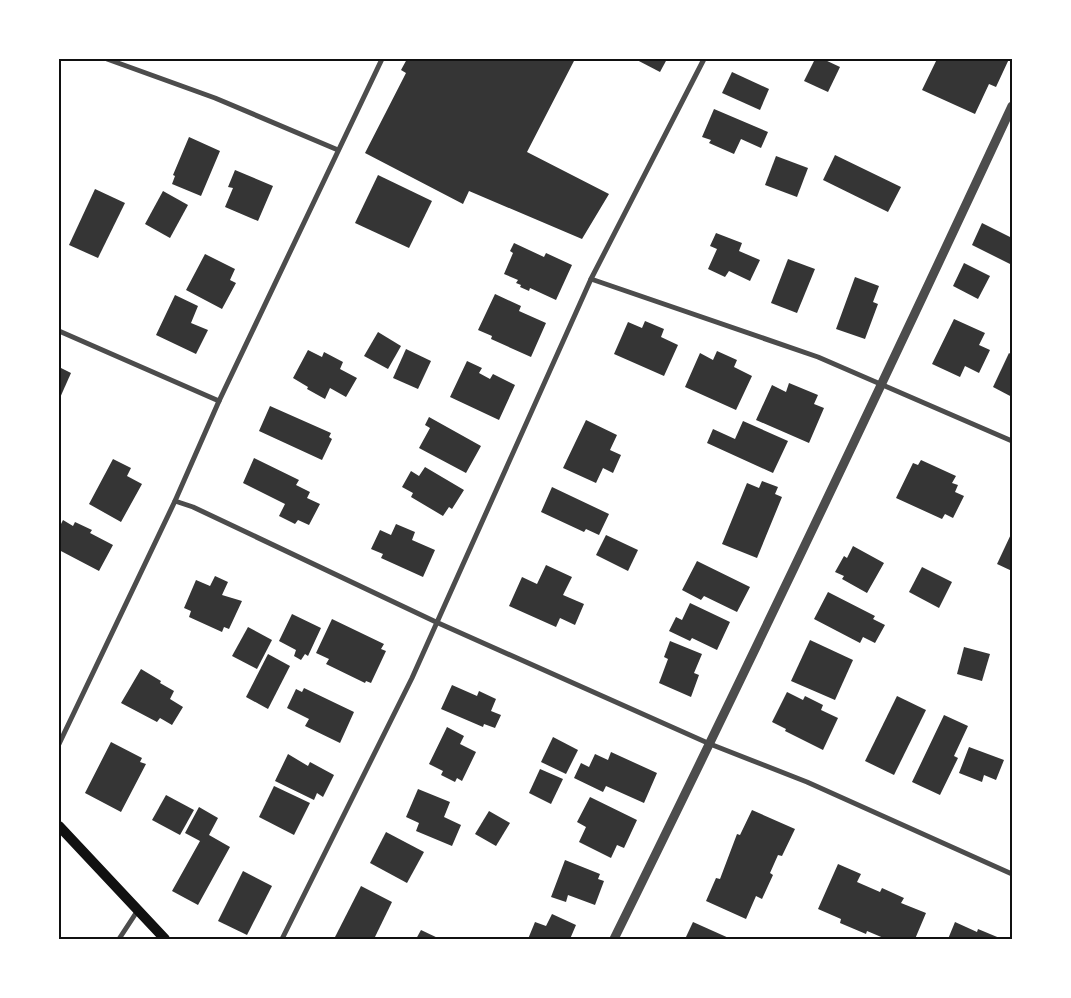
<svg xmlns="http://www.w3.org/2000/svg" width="1071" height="998" viewBox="0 0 1071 998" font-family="'Sofia Sans Condensed',sans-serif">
  <rect width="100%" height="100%" fill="#fff"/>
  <g fill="#353535">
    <polygon points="407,59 575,59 527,152 609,194 582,239 469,191 463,204 365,153 406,73 401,70"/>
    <polygon points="635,59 667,59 660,72"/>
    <polygon points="815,59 823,59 840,67 828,92 804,81"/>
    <polygon points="937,59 1009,59 996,87 989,84 975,114 922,90"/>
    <polygon points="732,72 769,89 760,110 722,93"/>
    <polygon points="714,109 768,132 761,148 741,139 734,154 709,143 711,140 702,137"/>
    <polygon points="189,137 220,151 201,196 172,184 175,176 173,175"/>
    <polygon points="835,155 901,187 888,212 823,180"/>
    <polygon points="776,156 808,168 797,197 765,185"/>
    <polygon points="235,170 273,186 258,221 225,207 233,188 228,187"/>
    <polygon points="378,175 432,201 409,248 355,223"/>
    <polygon points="95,189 125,203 98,258 69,245"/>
    <polygon points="163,191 188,205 170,238 145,224"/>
    <polygon points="982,223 1012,238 1012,265 972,245"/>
    <polygon points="716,233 742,243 739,251 760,260 750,281 729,271 725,277 708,269 717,249 710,246"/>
    <polygon points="514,243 544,257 546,253 572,265 556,300 530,288 529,291 520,287 521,285 516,283 518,280 504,274 513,253 510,251"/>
    <polygon points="205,254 235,269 230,280 236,283 222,309 186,290"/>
    <polygon points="788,259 815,269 797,313 771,303"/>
    <polygon points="964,263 990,276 978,299 953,286"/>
    <polygon points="855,277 879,286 873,302 878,304 865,339 836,329"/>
    <polygon points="495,294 521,306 519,311 546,323 531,357 491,339 492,336 478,330"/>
    <polygon points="175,295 198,306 191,323 208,330 196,354 156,335"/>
    <polygon points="954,319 985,333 979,345 990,350 979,373 965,366 960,377 932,364"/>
    <polygon points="645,321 664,329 661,337 678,345 664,376 614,354 628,322 642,328"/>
    <polygon points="378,332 401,346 388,369 364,356"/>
    <polygon points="406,349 431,361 418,389 393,378"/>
    <polygon points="308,350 322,357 324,352 343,362 340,369 357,378 346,397 330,388 325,399 307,389 308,387 293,378"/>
    <polygon points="717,351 737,360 734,367 752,376 736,410 685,387 700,353 713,360"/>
    <polygon points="1009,353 1012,355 1012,397 993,387"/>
    <polygon points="467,361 482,368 479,373 490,379 493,374 515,385 499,420 450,397"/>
    <polygon points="59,367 71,373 59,400"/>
    <polygon points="789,383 818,395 814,404 824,408 809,443 756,420 772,385 786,392"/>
    <polygon points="270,406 331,433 329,437 332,439 322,460 259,431"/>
    <polygon points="429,417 481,446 466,473 419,448 430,428 425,425"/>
    <polygon points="586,420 617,435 610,450 621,455 613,473 603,468 596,483 563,468"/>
    <polygon points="743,421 788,441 773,473 707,443 713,429 735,439"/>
    <polygon points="254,458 299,480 296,485 310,492 307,498 320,504 309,525 298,520 295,524 279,516 285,504 243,483"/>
    <polygon points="113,459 131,468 127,476 142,484 121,522 89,504"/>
    <polygon points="921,460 956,476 952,483 958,485 955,492 964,496 953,518 945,514 942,519 896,498 913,463 918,465"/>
    <polygon points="425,467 464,490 452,509 449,507 443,516 411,497 413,493 402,487 411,471 419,476"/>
    <polygon points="762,481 778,487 775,494 782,497 757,558 722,544 747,483 759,488"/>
    <polygon points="552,487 609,514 599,535 586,529 584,532 541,512"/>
    <polygon points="63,520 73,526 75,522 92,530 90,533 113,545 99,571 59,550 59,528"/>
    <polygon points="396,524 415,532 412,540 435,550 423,577 381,558 383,554 371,549 380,530 391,535"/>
    <polygon points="1012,532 1012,571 997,564"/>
    <polygon points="606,535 638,550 628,571 596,555"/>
    <polygon points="853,546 884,563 867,593 842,579 844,576 835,572 844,556 847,558"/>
    <polygon points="697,561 750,587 737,612 704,596 701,600 682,590"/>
    <polygon points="546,565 572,577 563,595 584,604 575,625 560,618 556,627 509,606 522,577 537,584"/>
    <polygon points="922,567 952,582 939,608 909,592"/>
    <polygon points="215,576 228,582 222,595 242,601 229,629 224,627 222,632 189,617 191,611 184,608 196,580 210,586"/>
    <polygon points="828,592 875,616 873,619 885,625 875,643 863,637 860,643 814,619"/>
    <polygon points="690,603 730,622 717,650 692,638 690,641 669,631 676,617 682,620"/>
    <polygon points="292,614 321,628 308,656 305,654 301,660 294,656 296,650 279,641"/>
    <polygon points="332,619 384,644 381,649 386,651 371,683 366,681 365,683 326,664 329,659 316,653"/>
    <polygon points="248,627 272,640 257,669 232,656"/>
    <polygon points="810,640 853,660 835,700 791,681"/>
    <polygon points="670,641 702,654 694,673 699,675 691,697 659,683 668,659 664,657"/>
    <polygon points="964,647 990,654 982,681 957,674"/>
    <polygon points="268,654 290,666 268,709 246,697"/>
    <polygon points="141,669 161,681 160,683 174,691 170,699 183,707 172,725 160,718 157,722 121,703"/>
    <polygon points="452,685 477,696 479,691 496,699 491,711 501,715 495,728 484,724 483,727 441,709"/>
    <polygon points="304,688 354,712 340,743 305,726 309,719 287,708 296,689 302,692"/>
    <polygon points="787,692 803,700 805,696 823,705 821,710 838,718 823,750 785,731 786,729 772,722"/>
    <polygon points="897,696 926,710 894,775 865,761"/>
    <polygon points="944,715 968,726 954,756 958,758 940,795 912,782"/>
    <polygon points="447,727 464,736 460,744 476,752 462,781 457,778 455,782 441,775 443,771 429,764"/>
    <polygon points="553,737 578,750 566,774 541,762"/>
    <polygon points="111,742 142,758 140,762 146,764 121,812 85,793"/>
    <polygon points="969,747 1004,760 996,780 984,775 982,782 959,773"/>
    <polygon points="611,752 657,773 644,803 606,786 603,792 574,778 581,763 589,767 595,754 608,760"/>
    <polygon points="288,754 308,766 310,762 334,775 323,797 317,793 314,800 275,781"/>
    <polygon points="540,769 563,779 551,804 529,793"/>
    <polygon points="274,786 310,803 294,835 259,817"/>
    <polygon points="418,789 450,802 444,817 461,825 452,846 416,831 419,823 406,817"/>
    <polygon points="166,795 194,810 180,835 152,820"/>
    <polygon points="590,797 637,820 624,848 617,845 611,858 579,842 586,827 577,822"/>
    <polygon points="199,807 218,818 209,835 230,847 198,905 172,891 200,841 185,833"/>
    <polygon points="752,810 795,829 782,856 778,855 770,873 773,875 762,899 756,896 746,919 706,901 716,878 720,879 737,834 740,835"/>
    <polygon points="489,811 510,823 496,846 475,834"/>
    <polygon points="386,832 424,852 407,883 370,863"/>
    <polygon points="565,860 600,874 598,879 604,881 595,905 568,895 566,902 551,897"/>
    <polygon points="838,864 861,874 857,882 880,892 882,888 904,898 901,903 926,913 915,939 886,939 867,931 866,934 840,923 841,919 818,909"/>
    <polygon points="243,871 272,886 247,935 218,921"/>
    <polygon points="361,886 392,902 374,939 334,939"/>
    <polygon points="552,914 576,925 570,939 528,939 535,922 546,926"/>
    <polygon points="693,922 731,939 685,939"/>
    <polygon points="955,922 977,932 978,929 1002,939 948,939"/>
    <polygon points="421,930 440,939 416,939"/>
  </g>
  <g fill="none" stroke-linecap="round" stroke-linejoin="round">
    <g stroke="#4c4c4c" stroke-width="5">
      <polyline points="107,59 215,98 338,150"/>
      <polyline points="591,279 818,357 1012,441"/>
      <polyline points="59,331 219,401"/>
      <polyline points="175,501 193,507 436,622 710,744 807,782 1012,874"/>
      <polyline points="59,744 175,501 219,401 382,59"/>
      <polyline points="119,939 138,910"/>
      <polyline points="282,939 412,678 591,279 704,59"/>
    </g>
    <path stroke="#4c4c4c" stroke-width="9" d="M 614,939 C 750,663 882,385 1012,106"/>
    <polyline stroke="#111" stroke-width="10" points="59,826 165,939"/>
  </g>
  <rect width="1071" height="998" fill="none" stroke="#ffffff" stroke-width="120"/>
  <rect x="60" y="60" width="951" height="878" fill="none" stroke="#111" stroke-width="2"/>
</svg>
